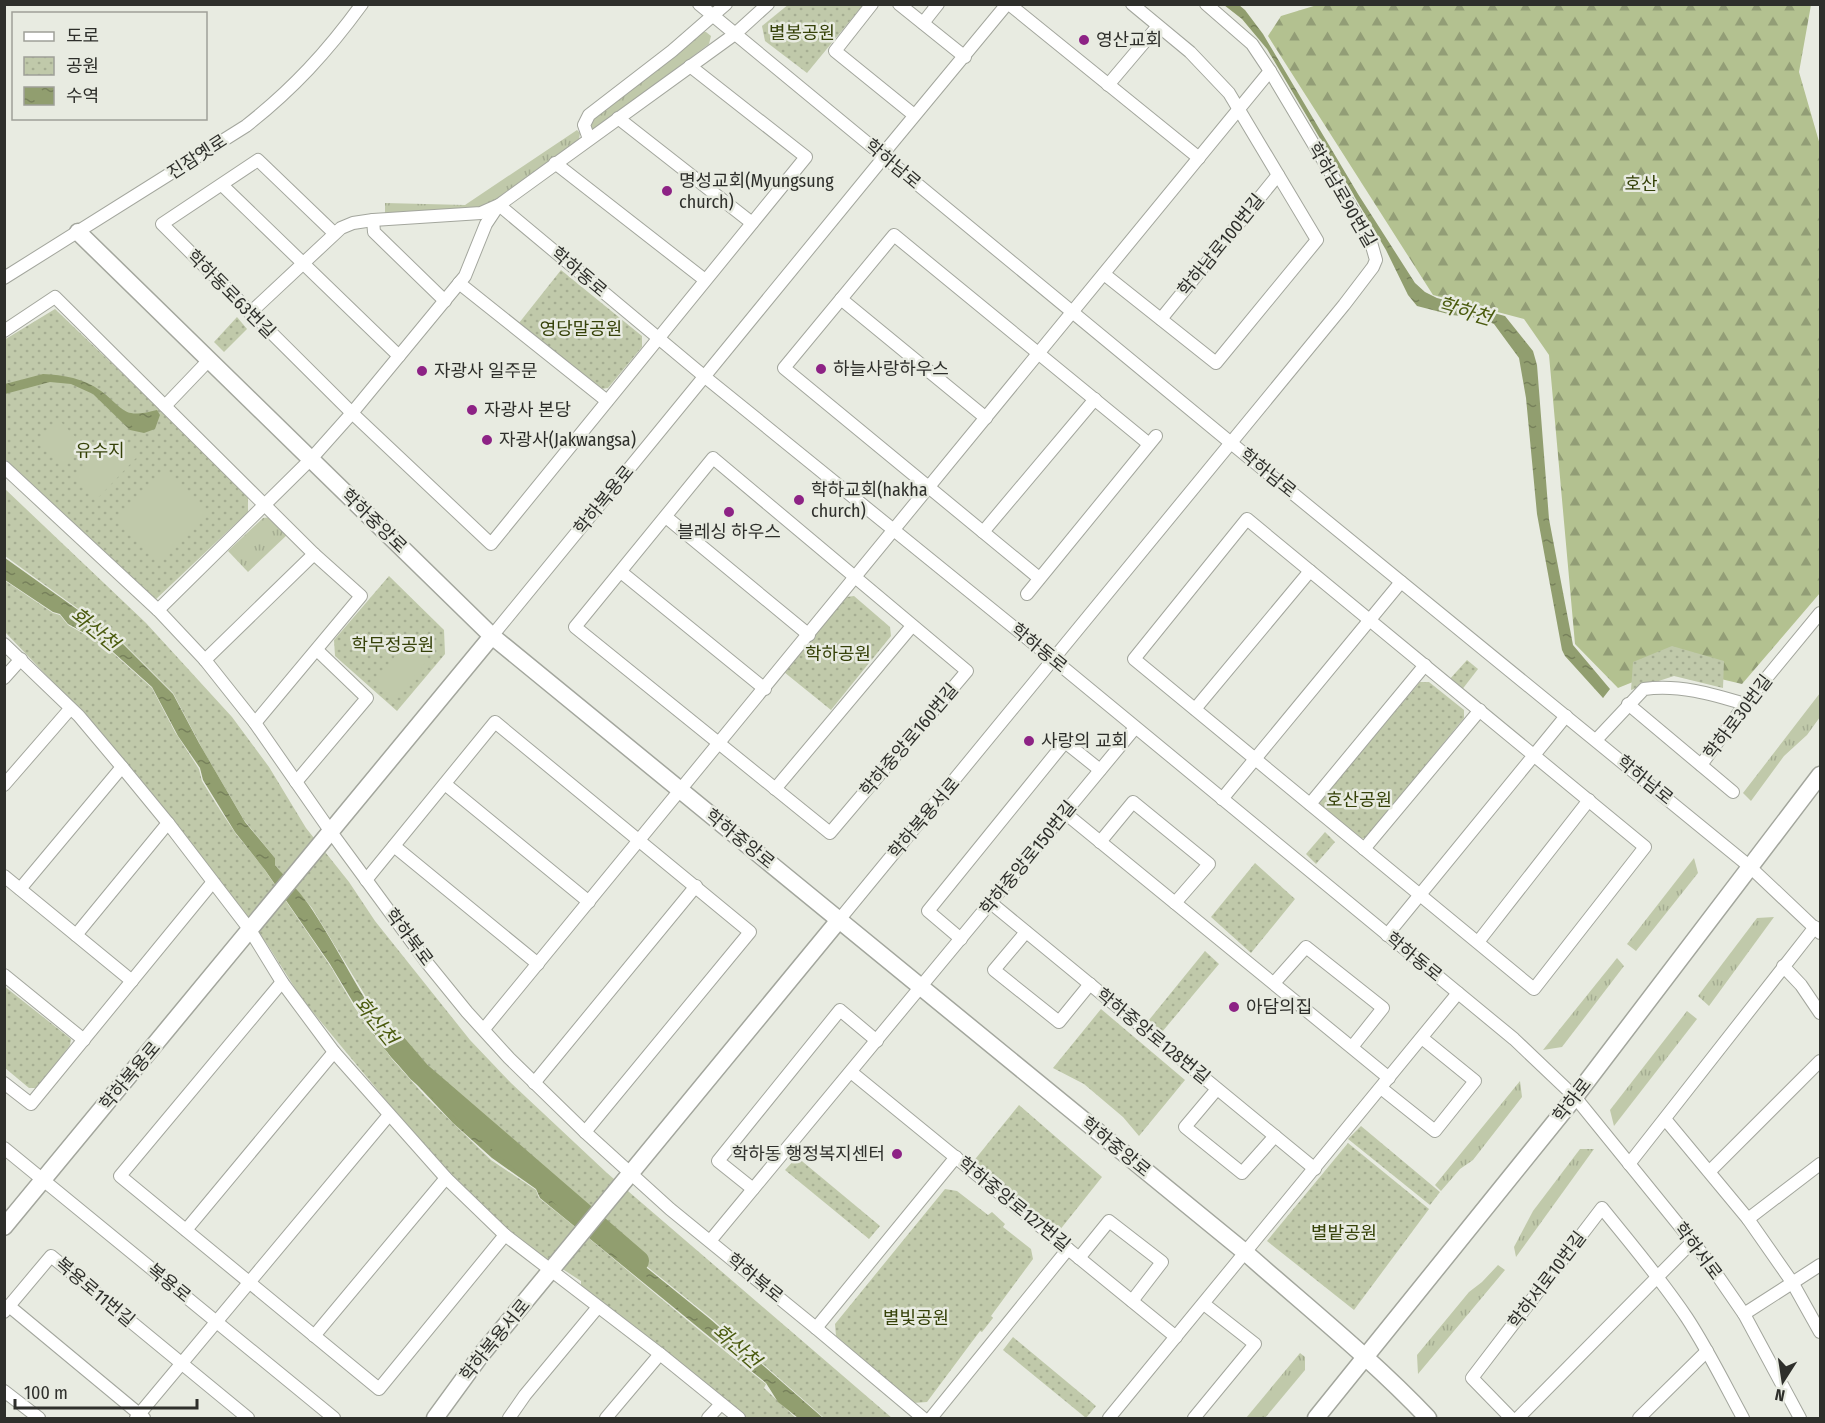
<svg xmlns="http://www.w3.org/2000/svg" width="1825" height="1423" viewBox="0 0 1825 1423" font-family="'Fira Sans Condensed','Noto Sans KR',sans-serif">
  <defs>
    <pattern id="grass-tufts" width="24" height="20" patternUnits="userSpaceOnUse" patternTransform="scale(1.5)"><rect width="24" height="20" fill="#c0c9aa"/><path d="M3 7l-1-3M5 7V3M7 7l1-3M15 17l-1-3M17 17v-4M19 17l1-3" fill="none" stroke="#a5ad92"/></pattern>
    <pattern id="forest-firs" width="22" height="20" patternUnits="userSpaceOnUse" patternTransform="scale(1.5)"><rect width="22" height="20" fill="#b3c190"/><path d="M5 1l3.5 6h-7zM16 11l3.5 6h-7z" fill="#929d76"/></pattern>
    <pattern id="park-dots" width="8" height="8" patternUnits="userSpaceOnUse" patternTransform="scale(1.5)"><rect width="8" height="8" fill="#c0c9aa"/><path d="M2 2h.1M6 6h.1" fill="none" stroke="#a5ad92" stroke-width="1.8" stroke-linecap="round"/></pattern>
    <pattern id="water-ripples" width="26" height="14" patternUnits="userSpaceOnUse" patternTransform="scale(1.5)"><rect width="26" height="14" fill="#919e6f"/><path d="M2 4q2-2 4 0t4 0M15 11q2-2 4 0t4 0" fill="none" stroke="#77815b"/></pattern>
  </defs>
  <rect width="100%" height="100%" fill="#e8ebe1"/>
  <g fill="url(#grass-tufts)">
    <polygon points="701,32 706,32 711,36 709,44 591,132 589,124 593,118"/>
    <polygon points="577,130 580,133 579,139 485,207 388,216 385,213 385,203 465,205"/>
    <polygon points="272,517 288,534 248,572 228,551 263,518"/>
    <polygon points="1820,693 1820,717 1807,735 1784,756 1751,801 1743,793"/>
    <polygon points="1694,858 1698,873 1636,951 1627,944"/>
    <polygon points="1774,917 1709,1006 1698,996 1757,918"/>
    <polygon points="1617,958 1624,966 1562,1047 1543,1050"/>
    <polygon points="1687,1011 1697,1019 1614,1126 1610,1110"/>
    <polygon points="1520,1081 1522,1097 1473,1160 1460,1169 1441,1191 1435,1185"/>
    <polygon points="1580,1149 1594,1149 1516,1257 1514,1247 1533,1211"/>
    <polygon points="1498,1265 1505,1270 1418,1374 1417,1355 1469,1292 1482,1282"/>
    <polygon points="1300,1353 1305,1357 1305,1370 1265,1418 1246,1418"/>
  </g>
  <polygon fill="url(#forest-firs)" points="1317,5 1811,5 1799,72 1820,145 1820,593 1742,684 1670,667 1618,688 1575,644 1549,355 1524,319 1433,295 1268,36 1281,16"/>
  <g fill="url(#park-dots)">
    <polygon points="789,4 863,4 863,5 807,73 765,41 762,26"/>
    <polygon points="561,270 642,336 642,347 608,388 601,389 519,323"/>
    <polygon points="55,309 192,440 248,498 248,512 154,601 5,459 4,340"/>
    <polygon points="237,317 247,329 224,352 214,342"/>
    <polygon points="4,488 146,623 232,717 269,767 306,828 349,882 375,921 470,1040 511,1083 607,1173 892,1418 824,1418 712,1319 573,1207 441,1090 419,1073 400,1045 383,1025 312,908 275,865 275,858 244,820 203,750 173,693 117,637 5,556"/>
    <polygon points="389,576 444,630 445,654 397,711 335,656 334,640"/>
    <path d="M 4,580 L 53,613 L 60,615 L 68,625 L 104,645 L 152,688 L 175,732 L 199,769 L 202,781 L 218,807 L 236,834 L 262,866 L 331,967 L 355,1008 L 392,1059 L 425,1096 L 491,1160 L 536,1190 L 539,1198 C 616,1259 689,1324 766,1384 L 764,1388 L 796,1418 L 747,1418 L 683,1365 L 592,1296 L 581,1285 L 581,1281 L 530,1248 L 477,1201 L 424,1146 L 302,999 L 267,944 L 93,724 L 5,632 Z"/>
    <polygon points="854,596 890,627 891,636 831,710 784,672 847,597"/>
    <polygon points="1672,646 1724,661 1723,688 1674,676 1631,690 1633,662"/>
    <polygon points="1467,660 1478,669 1461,691 1449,680"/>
    <polygon points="1420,682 1429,682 1464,710 1464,718 1366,838 1355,839 1319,810 1319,802"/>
    <polygon points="1325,832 1335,842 1316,864 1306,854"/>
    <polygon points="1255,863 1295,899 1251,953 1211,917"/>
    <polygon points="1205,951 1219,964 1162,1032 1149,1020"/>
    <polygon points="4,986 71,1039 70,1045 38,1088 29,1088 5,1068"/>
    <polygon points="1101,1009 1185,1080 1139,1136 1123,1117 1084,1084 1053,1068"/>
    <polygon points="1019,1105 1102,1177 1059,1231 1053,1236 972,1163"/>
    <polygon points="1361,1126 1440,1192 1430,1205 1348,1139"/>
    <polygon points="1348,1143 1429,1209 1354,1310 1267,1241"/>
    <polygon points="797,1157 880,1226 869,1239 785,1170"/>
    <polygon points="945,1189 957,1191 988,1215 992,1212 1005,1224 1003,1227 1031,1249 1033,1259 991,1316 993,1318 982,1332 980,1331 927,1402 913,1403 836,1336 835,1324"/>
    <polygon points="1013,1337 1096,1406 1086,1418 1003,1350"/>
  </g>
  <g fill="#c0c9aa">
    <polygon points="60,421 84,446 63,466 39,442"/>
    <polygon points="114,435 137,457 97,499 74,476"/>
    <polygon points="163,470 205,512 158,559 116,517"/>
    <polygon points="408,641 429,659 394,699 374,681"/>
  </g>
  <g fill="url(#water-ripples)">
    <polygon points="1224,5 1239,5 1245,10 1263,34 1358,194 1415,283 1425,292 1437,298 1505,316 1533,351 1537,365 1549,519 1573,645 1610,689 1603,698 1565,656 1562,650 1537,514 1526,398 1519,358 1494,324 1479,318 1452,315 1417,306 1408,295 1386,250 1267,49 1242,19"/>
    <path d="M 43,374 C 64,375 83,378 101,391 C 126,410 122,419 157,410 L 160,415 L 155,429 L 144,433 L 130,430 L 93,394 L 71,384 L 50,382 L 5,394 L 5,384 Z"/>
    <path d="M 5,558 L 116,637 L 173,694 L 199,743 L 245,822 L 275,858 L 275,865 C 288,880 303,895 313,911 C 353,972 382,1045 440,1090 L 574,1209 L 710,1319 L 823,1418 L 798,1418 L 778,1402 L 766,1383 L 540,1198 L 536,1189 L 492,1158 L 453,1123 L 391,1057 L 359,1012 L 330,964 L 265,870 L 235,832 L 203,780 L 200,768 L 178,736 L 152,687 L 103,643 L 68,624 L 60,614 L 53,612 L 5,580 Z"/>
  </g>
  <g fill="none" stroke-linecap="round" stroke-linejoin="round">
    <polyline stroke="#919e6f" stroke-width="22" points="389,1037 419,1072 638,1261"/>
    <defs>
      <g id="street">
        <polyline points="699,4 1231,443 1749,866 1820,933"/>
        <polyline points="872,4 835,51 914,115"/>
        <polyline points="899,4 965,57"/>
        <polyline points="1009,4 1199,158"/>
        <polyline points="923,23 938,4"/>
        <polyline points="1108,85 1158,26"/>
        <polyline points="618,118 752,223"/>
        <polyline points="589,139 584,125 589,115 672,51 726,4"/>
        <polyline points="882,155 1007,4"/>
        <polyline points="555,163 705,280"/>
        <polyline points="222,185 399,356"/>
        <polyline points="499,205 705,377 1054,660 1514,1039 1575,1097 1704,1256 1744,1314 1800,1418"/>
        <polyline points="373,220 374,232 445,301"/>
        <polyline points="334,233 258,160 162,224 352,413 491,544 806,157 690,66"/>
        <polyline points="1104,274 1216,363 1317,240 1229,93 1190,52 1132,4"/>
        <path d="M 4,278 L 246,126 C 293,89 327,52 362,4"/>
        <polyline points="459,283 607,401"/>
        <polyline points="841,299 986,418"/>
        <polyline points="250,313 341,228 353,223 373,220 481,213 499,205 735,34 768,4"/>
        <polyline points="1161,319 1278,175"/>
        <polyline points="4,331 55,297 314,554 361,596 255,723"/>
        <polyline points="165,406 209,360"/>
        <polygon points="713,458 967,671 830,833 575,627"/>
        <polyline points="4,467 158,610 205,660 255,723 331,832 428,964 467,1012 509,1058 585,1132 670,1209 816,1328 923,1418"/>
        <polyline points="666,517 809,635"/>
        <polygon points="1247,519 1645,847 1534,989 1134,659"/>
        <polyline points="983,532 1095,399"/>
        <polyline points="621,572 765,689"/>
        <polyline points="1039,578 784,368 894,235 1149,444"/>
        <polyline points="1027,594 1156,436"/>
        <polyline points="158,610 311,459 352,413 465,276 486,224 498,206"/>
        <polyline points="492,636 884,157"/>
        <polyline points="4,644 79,716 122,767 168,823 250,930 282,982 334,1052 446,1178 505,1235 660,1354 739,1418"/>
        <polyline points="205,660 314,554"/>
        <polyline points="4,678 21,659"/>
        <polyline points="1628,704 1733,792"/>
        <polyline points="1195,709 1310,571"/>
        <path d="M 1596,740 L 1644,689 C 1678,684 1712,694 1745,704"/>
        <polyline points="1701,765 1745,704 1820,613"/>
        <polyline points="296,782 367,698 317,650"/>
        <polyline points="445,784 589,902"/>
        <polyline points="4,785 70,709"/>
        <polyline points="775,789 912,626"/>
        <polyline points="1222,799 1401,582"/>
        <polyline points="1310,804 1425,665"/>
        <polyline points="1065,813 1389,1078"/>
        <polyline points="1100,842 1133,802 1209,864 1175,903"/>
        <polyline points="394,846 538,964"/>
        <polyline points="1364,849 1480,710"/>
        <polyline points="4,876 132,981"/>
        <polyline points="366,880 495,722 750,932 585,1132"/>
        <polyline points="20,889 122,767"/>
        <polyline points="991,903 1315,1169"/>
        <polyline points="839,920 1344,305 1373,267 1376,260 1370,239 1270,71 1252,44 1206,4"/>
        <polyline points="1026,932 994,970 1059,1022 1090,984"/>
        <polyline points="76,935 168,823"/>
        <polyline points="1387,935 1566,716"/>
        <polyline points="961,939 928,911 1065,742 1100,770"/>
        <polyline points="1478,942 1589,800"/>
        <polyline points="1783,966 1801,985 1820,1013"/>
        <polyline points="4,975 84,1040"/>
        <polyline points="282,982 120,1176 379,1389 505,1235"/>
        <polyline points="1274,983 1306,947 1383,1008 1352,1047"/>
        <polyline points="484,1029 1270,71"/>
        <polyline points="851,1072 1176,1337"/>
        <polyline points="4,1083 31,1104 212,883"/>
        <polyline points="534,1083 696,886"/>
        <polyline points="1381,1088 1435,1131 1475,1081 1422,1038"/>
        <polyline points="1217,1089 1185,1127 1242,1173 1275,1136"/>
        <polyline points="1665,1119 1748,1219 1792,1282 1820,1332"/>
        <polyline points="4,1148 334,1418"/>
        <polyline points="1629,1164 1815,927"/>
        <polyline points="1710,1171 1820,1061"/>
        <polyline points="753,1189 718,1161 840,1010 877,1041"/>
        <polyline points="1748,1219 1820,1164"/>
        <polyline points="186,1230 334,1052"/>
        <polyline points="710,1241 1135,728"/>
        <polyline points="1079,1258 1109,1221 1162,1262 1132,1301"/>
        <polyline points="9,1306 144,1418"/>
        <polyline points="4,1312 51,1256 248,1418"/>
        <polyline points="1744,1314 1820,1265"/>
        <polyline points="816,1328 956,1157"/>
        <polyline points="314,1336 446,1178"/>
        <polyline points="4,1391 39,1418"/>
        <polyline points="136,1418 389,1115"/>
        <polyline points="509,1418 525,1395 598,1307"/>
        <polyline points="606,1418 660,1354"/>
        <polyline points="708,1418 721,1404"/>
        <polyline points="931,1418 1068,1249"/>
        <polyline points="1109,1418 1458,993"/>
        <polyline points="1194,1418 1255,1344 1204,1304"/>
        <path d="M 1511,1418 L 1472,1378 L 1602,1208 C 1631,1244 1661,1279 1687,1318 C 1708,1350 1725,1385 1743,1418"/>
        <polyline points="1518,1418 1692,1242"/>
        <polyline points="1639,1418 1707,1351"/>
      </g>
      <g id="secondary">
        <path d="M 78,232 L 492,636 L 1246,1253 C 1307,1307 1372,1359 1428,1418"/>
        <polyline points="4,1227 492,636"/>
        <polyline points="435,1418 481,1355 839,920"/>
        <polyline points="1316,1418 1575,1097 1820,775"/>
      </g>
    </defs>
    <use href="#street" stroke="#a3a69d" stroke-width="14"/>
    <use href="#secondary" stroke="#a3a69d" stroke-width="19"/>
    <use href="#street" stroke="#fff" stroke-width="12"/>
    <use href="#secondary" stroke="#fff" stroke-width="16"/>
  </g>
  <g fill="#8d2285" stroke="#e8ebe1" stroke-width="2">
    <circle cx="1084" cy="40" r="6"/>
    <circle cx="667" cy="191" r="6"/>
    <circle cx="821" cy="369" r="6"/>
    <circle cx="422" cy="371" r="6"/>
    <circle cx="472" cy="410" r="6"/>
    <circle cx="487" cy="440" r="6"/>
    <circle cx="799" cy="500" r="6"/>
    <circle cx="729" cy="512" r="6"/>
    <circle cx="1029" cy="741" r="6"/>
    <circle cx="1234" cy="1007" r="6"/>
    <circle cx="897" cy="1154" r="6"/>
  </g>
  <g text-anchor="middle" stroke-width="5" stroke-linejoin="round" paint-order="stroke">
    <g font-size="18" fill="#354108" stroke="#e8ebe1">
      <text x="802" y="39">별봉공원</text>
      <text x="1641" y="190">호산</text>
      <text x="581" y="335">영당말공원</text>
      <text x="100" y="457">유수지</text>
      <text x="393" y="651">학무정공원</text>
      <text x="838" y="660">학하공원</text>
      <text x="1359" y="806">호산공원</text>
      <text x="1344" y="1239">별밭공원</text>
      <text x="916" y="1324">별빛공원</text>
    </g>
    <g font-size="18" fill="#2e2f2b" stroke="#e8ebe1" text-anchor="start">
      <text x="1096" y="46">영산교회</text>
      <text x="679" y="187">명성교회(Myungsung<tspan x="679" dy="21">church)</tspan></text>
      <text x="833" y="375">하늘사랑하우스</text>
      <text x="434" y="377">자광사 일주문</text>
      <text x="484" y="416">자광사 본당</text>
      <text x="499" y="446">자광사(Jakwangsa)</text>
      <text x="811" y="496">학하교회(hakha<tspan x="811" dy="21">church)</tspan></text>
      <text x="729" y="538" text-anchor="middle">블레싱 하우스</text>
      <text x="1041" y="747">사랑의 교회</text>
      <text x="1246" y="1013">아담의집</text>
      <text x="885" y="1160" text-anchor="end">학하동 행정복지센터</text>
    </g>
    <g font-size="18" fill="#2e2f2b" stroke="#e8ebe1">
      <text transform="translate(197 157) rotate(-33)" y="6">진잠옛로</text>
      <text transform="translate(893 164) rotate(40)" y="6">학하남로</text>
      <text transform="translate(1342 195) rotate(60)" y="6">학하남로90번길</text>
      <text transform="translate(1221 245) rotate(-51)" y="6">학하남로100번길</text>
      <text transform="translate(579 272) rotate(40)" y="6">학하동로</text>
      <text transform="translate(231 294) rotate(45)" y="6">학하동로63번길</text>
      <text transform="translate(1268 473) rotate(39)" y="6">학하남로</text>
      <text transform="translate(604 500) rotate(-51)" y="6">학하복용로</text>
      <text transform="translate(374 521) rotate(44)" y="6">학하중앙로</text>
      <text transform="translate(1039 648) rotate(39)" y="6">학하동로</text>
      <text transform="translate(1738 717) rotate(-53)" y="6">학하로30번길</text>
      <text transform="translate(909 740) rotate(-50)" y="6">학하중앙로160번길</text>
      <text transform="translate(1645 780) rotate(39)" y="6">학하남로</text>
      <text transform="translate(924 818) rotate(-50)" y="6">학하복용서로</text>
      <text transform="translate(740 839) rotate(39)" y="6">학하중앙로</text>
      <text transform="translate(1028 858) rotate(-51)" y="6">학하중앙로150번길</text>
      <text transform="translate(409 937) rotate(53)" y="6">학하북로</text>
      <text transform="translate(1414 957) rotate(39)" y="6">학하동로</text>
      <text transform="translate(1153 1036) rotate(39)" y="6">학하중앙로128번길</text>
      <text transform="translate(130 1076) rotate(-50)" y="6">학하복용로</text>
      <text transform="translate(1572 1100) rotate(-52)" y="6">학하로</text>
      <text transform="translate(1116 1147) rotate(39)" y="6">학하중앙로</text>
      <text transform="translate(1014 1204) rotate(39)" y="6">학하중앙로127번길</text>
      <text transform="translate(1698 1251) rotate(53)" y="6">학하서로</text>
      <text transform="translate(755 1278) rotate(39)" y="6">학하북로</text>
      <text transform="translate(1547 1280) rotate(-53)" y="6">학하서로10번길</text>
      <text transform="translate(169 1283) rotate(39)" y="6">복용로</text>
      <text transform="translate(95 1292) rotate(40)" y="6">복용로11번길</text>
      <text transform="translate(495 1340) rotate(-51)" y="6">학하복용서로</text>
    </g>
    <g font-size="20" font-style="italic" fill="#4b5b0f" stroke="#e8ebe1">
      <text transform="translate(1465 311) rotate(16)" y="7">학하천</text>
      <text transform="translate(95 629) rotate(39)" y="7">화산천</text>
      <text transform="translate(376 1021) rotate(51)" y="7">화산천</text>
      <text transform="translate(737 1346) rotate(41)" y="7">화산천</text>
    </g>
  </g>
  <rect width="1825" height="1423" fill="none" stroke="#2e2f2b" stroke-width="12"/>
  <rect x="12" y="12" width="195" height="108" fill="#e8ebe1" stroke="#9ea098" stroke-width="1.5"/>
  <rect x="24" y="32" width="30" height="9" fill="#ffffff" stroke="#9ea098" stroke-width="1.5"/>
  <text x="66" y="42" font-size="18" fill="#2e2f2b">도로</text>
  <rect x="24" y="57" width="30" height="18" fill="url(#park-dots)" stroke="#9ea098" stroke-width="1.5"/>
  <text x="66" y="72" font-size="18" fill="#2e2f2b">공원</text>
  <rect x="24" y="87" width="30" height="18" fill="url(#water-ripples)" stroke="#9ea098" stroke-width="1.5"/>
  <text x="66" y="102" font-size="18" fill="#2e2f2b">수역</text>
  <g transform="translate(1783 1381) rotate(192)" stroke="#e8ebe1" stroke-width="4.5" paint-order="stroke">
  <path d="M0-4.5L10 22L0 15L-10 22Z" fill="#2e2f2b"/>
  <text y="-9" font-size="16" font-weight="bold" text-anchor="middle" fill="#2e2f2b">N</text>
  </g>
  <path d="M15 1399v9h182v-9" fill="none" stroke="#2e2f2b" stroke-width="3"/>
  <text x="24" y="1399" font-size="18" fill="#2e2f2b" stroke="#e8ebe1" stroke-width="4.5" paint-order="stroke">100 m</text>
</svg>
